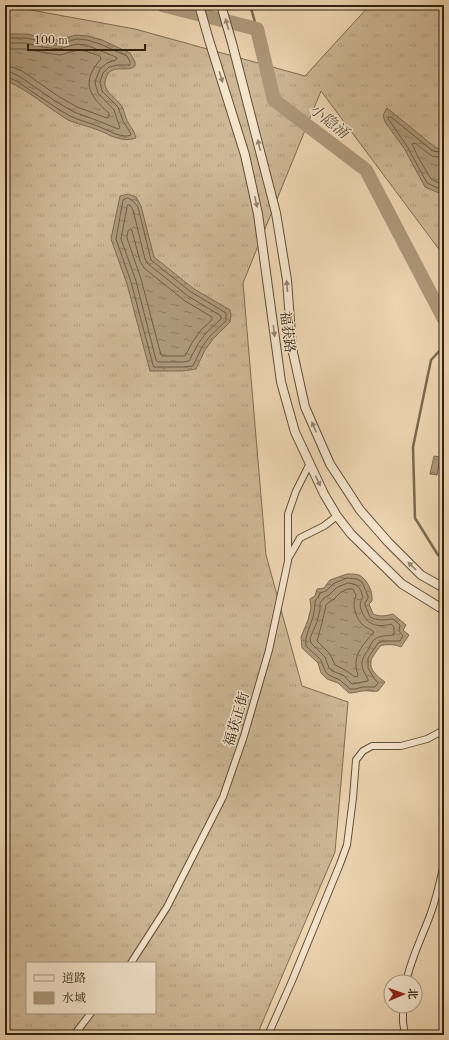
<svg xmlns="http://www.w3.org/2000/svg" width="449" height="1040" viewBox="0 0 449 1040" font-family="'Old Standard TT','Noto Serif SC',serif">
  <defs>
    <pattern id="grass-tufts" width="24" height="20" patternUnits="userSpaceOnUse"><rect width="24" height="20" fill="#cdb795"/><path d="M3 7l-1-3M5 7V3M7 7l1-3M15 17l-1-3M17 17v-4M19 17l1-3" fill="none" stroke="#b09d7f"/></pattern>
    <pattern id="water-ripples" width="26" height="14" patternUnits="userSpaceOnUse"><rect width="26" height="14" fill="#ad987a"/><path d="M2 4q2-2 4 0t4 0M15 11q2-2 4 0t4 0" fill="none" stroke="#8d7c62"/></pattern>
  </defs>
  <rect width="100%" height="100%" fill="#edd5b1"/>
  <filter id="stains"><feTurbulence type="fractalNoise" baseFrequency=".005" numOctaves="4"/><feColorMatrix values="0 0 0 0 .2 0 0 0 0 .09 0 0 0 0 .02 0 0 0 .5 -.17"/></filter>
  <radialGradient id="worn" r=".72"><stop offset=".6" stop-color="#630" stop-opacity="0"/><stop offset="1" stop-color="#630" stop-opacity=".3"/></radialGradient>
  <path fill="url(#grass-tufts)" stroke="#7e6c52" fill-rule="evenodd" d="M 370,5 L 444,5 L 444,256 L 321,91 L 243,283 L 266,555 L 302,686 L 348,702 L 335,852 L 257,1035 L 5,1035 L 5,8 L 20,8 L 135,29 L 305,76 ZM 27,963 L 155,963 L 155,1013 L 27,1013 Z"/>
  <g fill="url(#water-ripples)" stroke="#7b694f">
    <path d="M 7,34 L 27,34 L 44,38 L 59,40 L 76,35 L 88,36 L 102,40 L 130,53 L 135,62 L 135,66 C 128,72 118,66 111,71 C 108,72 107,76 106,78 C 101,90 114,96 120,104 C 124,108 124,113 126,118 C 129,126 134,129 136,138 C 121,143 111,135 98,130 C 88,126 77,124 68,120 C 47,107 28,90 5,80 L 5,35 Z"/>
    <polygon points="387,108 436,148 444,149 444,195 425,187 404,148 385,122 383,115"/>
    <polygon points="128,194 136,197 141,206 154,257 194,289 230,310 231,315 230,322 213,339 205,350 196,369 183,371 150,371 127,284 111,239 120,196"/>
    <polygon points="434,456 440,457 437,475 430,474"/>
    <path d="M 347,574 C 351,574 356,574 359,575 C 368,580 373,592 372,601 L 369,604 L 373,614 C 380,617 385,616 393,614 L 406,625 L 403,630 L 409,635 L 401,647 C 395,644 386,644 380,646 C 378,650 372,656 371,661 C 369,670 378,677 385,682 L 378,691 C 373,692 367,690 362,691 C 357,692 353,693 349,693 L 338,683 L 327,679 L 321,673 L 318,663 L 302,648 L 301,637 L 308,620 L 311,608 L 310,599 L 315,596 L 317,589 L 324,588 L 330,580 Z"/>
  </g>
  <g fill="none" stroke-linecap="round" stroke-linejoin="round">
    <g stroke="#6e5d44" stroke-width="1">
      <path d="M 5,38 L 27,38 L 43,42 L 59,44 L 77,39 L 87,40 L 100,44 L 127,56 L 130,62 L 130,65 L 118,65 L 109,67 L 103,73 L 100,82 L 102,91 L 118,107 L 123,121 L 130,132 L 131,135 C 123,139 110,131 102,128 C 92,123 80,121 70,116 C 59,110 48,102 37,95 C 27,89 16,78 5,77"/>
      <polyline points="5,43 26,43 42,47 59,49 77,44 86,45 116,57 117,59 116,60 107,63 100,69 96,79 95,83 98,93 114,110 120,128 118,129 101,122 74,112 55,101 19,76 10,72 5,72"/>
      <path d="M 5,49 L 25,49 L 41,52 L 60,55 L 78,50 L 85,51 L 100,56 L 101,59 C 81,81 88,95 109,113 L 109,117 L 107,118 L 77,107 L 58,96 L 22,71 L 12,67 L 5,66"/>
      <polyline points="444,153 433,151 391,117 388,117 389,120 407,146 427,183 444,191"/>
      <polyline points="444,158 432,156 415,143 412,144 418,157 431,179 444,185"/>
      <polygon points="128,198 133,201 138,207 151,260 191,292 226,313 226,321 210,336 202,347 193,366 183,367 154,367 153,365 131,282 116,239 123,200"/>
      <polygon points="128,205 130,205 133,210 145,259 147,263 188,296 221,316 221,319 206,333 198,344 189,361 183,362 158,362 156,360 136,281 121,239 127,207"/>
      <polygon points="131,229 132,231 140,261 144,268 185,301 212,317 212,320 202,329 193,341 185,356 163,356 161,355 141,279 127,238 128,231"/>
      <path d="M 347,578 L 357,579 L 362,582 L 368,596 L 368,599 L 365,602 L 365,605 L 370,617 C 378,621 384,620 393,619 L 400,625 L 399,631 L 403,636 L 400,641 L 383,641 L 378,643 L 368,658 L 368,668 L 374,678 L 378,683 L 375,687 L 362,687 L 356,689 L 350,689 L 340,680 L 329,675 L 325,671 L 321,660 L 306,646 C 305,635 309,630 312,620 C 314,614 315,608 315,601 L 318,598 L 320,593 L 326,591 L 333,584 Z"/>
      <path d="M 348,583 C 358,584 360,587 363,597 C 360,602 359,606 362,612 C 367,625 378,628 391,624 L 394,627 L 394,635 C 388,636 381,635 375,639 C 372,641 370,646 368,650 C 359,662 361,667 368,679 L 368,681 L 352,684 L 343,675 L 332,671 L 329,668 L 325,657 L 311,643 L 310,638 L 317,622 L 320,610 L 320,603 L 324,598 L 329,595 L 336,588 Z"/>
      <path d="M 348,589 L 353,589 L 356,595 C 355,598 354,601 354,604 C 354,611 358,621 363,625 C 366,628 371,629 374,632 C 363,645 351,656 358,675 L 358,676 L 355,677 L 345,670 L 335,665 L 330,654 L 317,641 L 322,623 L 326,605 L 328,603 L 334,599 L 340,593 Z"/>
    </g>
    <g stroke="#7b694f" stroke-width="2.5">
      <polyline points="250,5 257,29"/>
      <polyline points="444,346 431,360 413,447 415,518 438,555 444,559"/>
    </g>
    <polyline stroke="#ad987a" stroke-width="14" points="162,5 257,29 274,100 366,170 444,319"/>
    <defs>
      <g id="minor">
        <polyline points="288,559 300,538 324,526 337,516"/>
        <polyline points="131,963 167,907 223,797 244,736 269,650 288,561 288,514 296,491 310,463"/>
        <path d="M 406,982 C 411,959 421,939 429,918 C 436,900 440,882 444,863"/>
        <polyline points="403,1006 403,1022 405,1035"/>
        <polyline points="74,1035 91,1013"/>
        <polyline points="268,1035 292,981 340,864 347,845 353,798 356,760 363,751 372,746 401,746 427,739 444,730"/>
      </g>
      <g id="tertiary">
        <polyline points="199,5 209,40 245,155 258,214 281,382 295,432 324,494 337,516 351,534 402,584 444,610"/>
        <polyline points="221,5 232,43 276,213 287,280 292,348 305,407 330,464 360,510 388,542 421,575 444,588"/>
      </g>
    </defs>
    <use href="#minor" stroke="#5f4f38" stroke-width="8"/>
    <use href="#tertiary" stroke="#5f4f38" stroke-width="10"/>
    <use href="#minor" stroke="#f3e4cc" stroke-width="6"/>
    <use href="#tertiary" stroke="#f3e4cc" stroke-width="8"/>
  </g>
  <defs><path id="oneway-solid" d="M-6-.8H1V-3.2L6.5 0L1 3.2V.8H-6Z"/></defs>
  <g fill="#92836e">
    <use href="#oneway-solid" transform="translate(227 24) rotate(-106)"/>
    <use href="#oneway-solid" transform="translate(221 77) rotate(73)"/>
    <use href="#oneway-solid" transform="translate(259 145) rotate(-104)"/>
    <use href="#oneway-solid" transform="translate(256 202) rotate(77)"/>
    <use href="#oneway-solid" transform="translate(287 286) rotate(-95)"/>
    <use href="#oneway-solid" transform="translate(274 331) rotate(83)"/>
    <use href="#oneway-solid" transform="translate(314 427) rotate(-113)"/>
    <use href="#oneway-solid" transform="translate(318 481) rotate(64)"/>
    <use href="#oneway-solid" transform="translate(412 566) rotate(-136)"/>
  </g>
  <g text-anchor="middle" stroke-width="3" stroke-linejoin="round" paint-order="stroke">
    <g font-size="14" fill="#30220f" stroke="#f3e4cc">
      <text transform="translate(288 332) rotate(83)" y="5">福获路</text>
      <text transform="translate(236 719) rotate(-73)" y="5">福获正街</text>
    </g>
    <g font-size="15" font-style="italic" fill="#5c4b34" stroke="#f3e4cc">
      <text transform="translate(329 121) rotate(38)" y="5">小隐涌</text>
    </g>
  </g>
  <rect width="449" height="1040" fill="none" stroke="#edd5b1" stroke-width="20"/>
  <rect x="6" y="6" width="437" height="1028" fill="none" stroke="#30220f" stroke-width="2"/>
  <rect x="10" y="10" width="429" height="1020" fill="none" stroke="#30220f"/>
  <rect x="26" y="962" width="130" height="52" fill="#f3e4cc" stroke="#a59680"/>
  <rect x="34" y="975" width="20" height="6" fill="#f3e4cc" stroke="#a59680"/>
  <text x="62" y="982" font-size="12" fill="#30220f">道路</text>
  <rect x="34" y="992" width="20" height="12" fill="url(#water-ripples)" stroke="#a59680"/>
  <text x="62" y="1002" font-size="12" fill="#30220f">水域</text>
  <g transform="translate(403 994) rotate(88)"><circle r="19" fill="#f3e4cc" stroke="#a59680"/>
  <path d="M0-3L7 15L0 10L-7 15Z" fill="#8f2418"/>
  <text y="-6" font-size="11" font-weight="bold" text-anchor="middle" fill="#30220f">北</text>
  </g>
  <path d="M28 44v6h117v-6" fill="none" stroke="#30220f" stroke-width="2"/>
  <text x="34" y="44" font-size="12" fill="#30220f" stroke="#f3e4cc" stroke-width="3" paint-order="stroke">100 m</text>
  <rect width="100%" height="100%" filter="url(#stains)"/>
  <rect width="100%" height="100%" fill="url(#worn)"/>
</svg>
